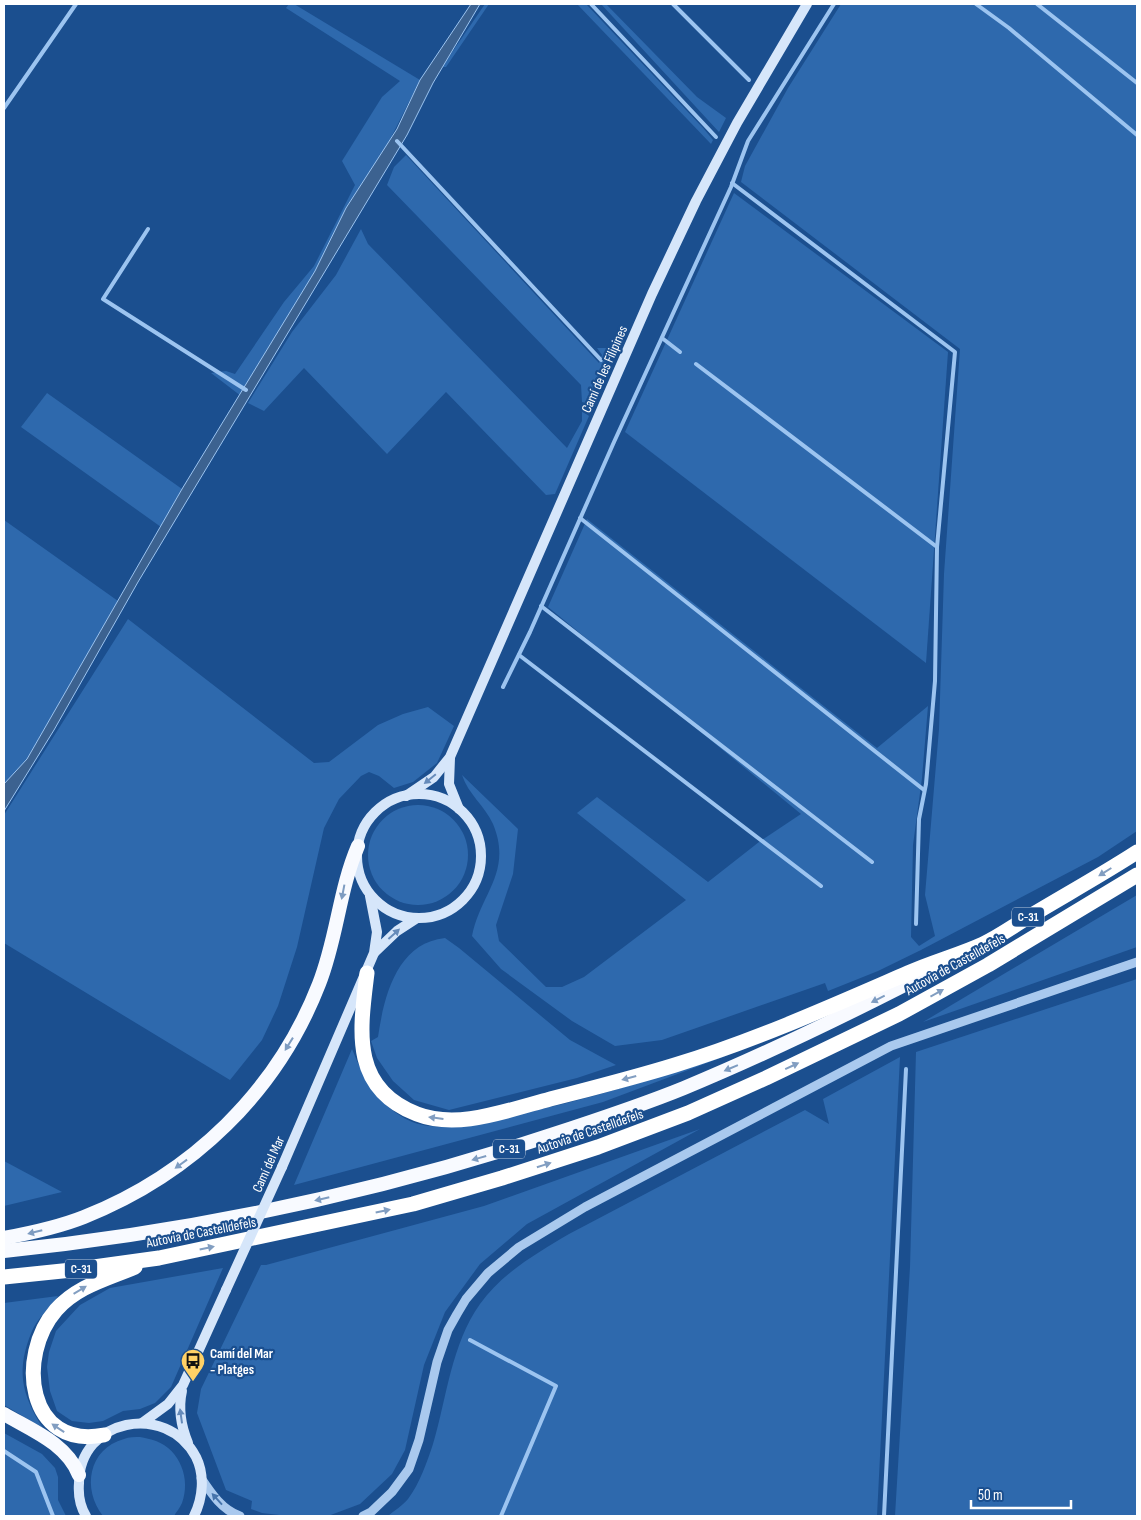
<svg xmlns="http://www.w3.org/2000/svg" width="1141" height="1520" viewBox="0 0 1141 1520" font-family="'Sofia Sans Condensed',sans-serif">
  <rect width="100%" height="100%" fill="#1b4f8f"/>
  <g fill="#2e69ad">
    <polygon points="289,4 294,4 420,80 360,199 241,396 211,373 226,371 235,374 284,302 314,266 355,185 342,161 382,97 400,81 286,8"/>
    <polygon points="485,4 489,4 446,67 442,67"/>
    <polygon points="577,4 586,4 704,129 713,140 711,144"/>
    <polygon points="601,4 606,4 697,97 726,118 719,132"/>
    <path d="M 841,4 L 1137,4 L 1137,831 L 1098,857 L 921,950 L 878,971 L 828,991 L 825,983 L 662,1040 L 615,1046 L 572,1021 L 501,969 L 472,936 C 480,894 513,872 493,824 C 485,806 468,794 462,775 L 518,829 L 513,874 L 496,925 L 499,941 L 546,987 L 562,987 L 584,977 L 686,900 L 577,813 L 597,797 L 708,882 L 759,842 L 801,814 L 548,607 L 587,519 L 877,748 L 928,706 L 922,778 L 913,845 L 911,937 L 919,946 L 935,936 L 925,895 L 939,729 L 944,574 L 960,349 L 741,182 L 745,166 L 788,88 Z"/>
    <polygon points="406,155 599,363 602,355 597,348 609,348 611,355 600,381 596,378 593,389 596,391 589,404 582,402 581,385 387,185 394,167"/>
    <polygon points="734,193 948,352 926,663 625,432"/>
    <polygon points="361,229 368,244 567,448 582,421 582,411 589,416 555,494 546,495 446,392 387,454 304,368 264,411 248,403 292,332 336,275"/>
    <polygon points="47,393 182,489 161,527 21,427"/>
    <polygon points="4,520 118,601 27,759 4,794"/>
    <polygon points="128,619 314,763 329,762 378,725 403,714 428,707 454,726 437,763 413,782 394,788 379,776 369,772 361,776 339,799 324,828 297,947 278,1006 262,1040 230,1080 4,943 4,815"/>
    <circle cx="418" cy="855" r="50"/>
    <polygon points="1137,895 1137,947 923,1022"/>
    <path d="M 445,938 L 459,948 L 570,1040 L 616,1065 L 577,1078 L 449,1110 L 414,1100 L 393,1081 L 377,1058 L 371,1041 L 378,1037 C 384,996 397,943 445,938 Z"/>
    <polygon points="1137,979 1137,1516 895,1516 910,1267 916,1052"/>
    <path d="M 352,1049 C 364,1079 380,1107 410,1121 C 438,1133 472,1123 500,1118 C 579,1103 655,1078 731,1054 L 603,1102 L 294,1185 Z"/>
    <path d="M 900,1057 L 877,1516 L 388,1516 C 394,1511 403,1505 408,1499 C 420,1483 427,1462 433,1444 C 447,1397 451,1345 480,1304 C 502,1273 537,1253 569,1234 L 805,1110 L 829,1124 L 823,1099 Z"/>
    <polygon points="700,1129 527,1224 480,1264 445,1312 424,1365 405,1450 392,1474 360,1504 328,1516 288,1516 262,1513 251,1509 252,1501 226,1490 197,1413 201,1389 261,1265 266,1265 484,1206"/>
    <polygon points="4,1161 62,1192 4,1206"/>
    <polygon points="223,1268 171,1387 155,1403 140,1409 123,1411 103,1421 89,1423 72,1421 57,1411 50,1391 47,1367 49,1352 56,1331 80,1305 110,1288"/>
    <path d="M 58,1296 C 50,1307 37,1319 32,1331 C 16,1369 21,1394 43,1428 L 4,1405 L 4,1303 Z"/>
    <polygon points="4,1433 42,1454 55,1468 58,1477 58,1500 66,1516 4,1516"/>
    <path d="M 140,1437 C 145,1438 151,1439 156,1441 C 180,1450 191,1479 182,1503 C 180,1508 176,1512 174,1516 L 103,1516 C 82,1489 88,1449 124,1439 C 129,1437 135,1437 140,1437 Z"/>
  </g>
  <polygon fill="#3c6290" stroke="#9cc4f0" points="471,4 480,4 433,83 407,135 138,582 54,730 4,811 4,784 27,759 182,489 315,271 346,208 397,129 420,80"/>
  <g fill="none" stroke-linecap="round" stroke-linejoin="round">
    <g stroke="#9cc4f0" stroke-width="4">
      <polyline points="591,4 716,137"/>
      <polyline points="673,4 749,80"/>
      <polyline points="976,4 1009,28 1137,135"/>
      <polyline points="1037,4 1137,83"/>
      <polyline points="4,108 76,4"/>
      <polyline points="397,141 601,360"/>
      <polyline points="732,183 955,352 937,547 935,681 926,784 919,819 916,924"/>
      <polyline points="148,229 103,299 246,390"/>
      <polyline points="662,338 680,352"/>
      <polyline points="696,364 937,547"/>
      <polyline points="580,518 924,790"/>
      <polyline points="541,606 872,862"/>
      <polyline points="519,655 821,886"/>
      <polyline points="503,687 530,632 614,442 731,187 748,141 834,4"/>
      <polyline points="470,1340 556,1386 501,1516"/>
      <polyline points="4,1451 36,1472 53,1516"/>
      <polyline points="884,1516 906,1069"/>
    </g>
    <g stroke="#a9c9ee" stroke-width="9">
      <path d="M 201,1478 C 211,1493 222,1510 240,1516"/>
      <polyline points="363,1516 371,1512 392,1492 409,1469 419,1440 437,1362 448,1330 457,1314 466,1299 488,1273 519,1247 585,1207 891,1046 1137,962"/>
    </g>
    <g stroke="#d6e6fa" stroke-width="10">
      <polyline points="450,758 449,784 459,809"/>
      <circle cx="419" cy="856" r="62"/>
      <polyline points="406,796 434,777 450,757 652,294 696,201 737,123 807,4"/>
      <polyline points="375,952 397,931 417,918"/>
      <polyline points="282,1167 374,953 377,932 370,896"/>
      <path d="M 182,1391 C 178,1409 181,1426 188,1443"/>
      <polyline points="142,1423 168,1404 183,1385 226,1290"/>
      <path d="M 86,1516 C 80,1506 78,1495 79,1483 C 79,1419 166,1401 196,1457 C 205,1475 203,1498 194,1516"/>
    </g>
    <g stroke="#f8faff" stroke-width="14">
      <path d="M 4,1238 C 31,1233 59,1227 84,1217 C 192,1174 277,1092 319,984 C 337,939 339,890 358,846"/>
      <path d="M 4,1251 C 189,1232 371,1194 548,1136 C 594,1121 640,1106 684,1088 C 773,1051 859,1009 945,964"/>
      <path d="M 4,1414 C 31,1430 66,1443 79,1475"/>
    </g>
    <g stroke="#fff" stroke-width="15">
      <path d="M 367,973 C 360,1030 350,1088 417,1114 C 458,1130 507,1110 547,1100 C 589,1089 633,1078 675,1065 C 754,1041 832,1006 908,973 C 932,962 959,955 983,944 C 1000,936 1016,924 1032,915 C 1067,894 1103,874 1137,852"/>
      <polyline points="4,1277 72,1270 159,1258 413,1204 502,1178 598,1147 688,1113 766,1078 899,1014 988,965 1137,875"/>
      <path d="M 104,1435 C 27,1450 16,1356 56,1310 C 77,1286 107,1279 135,1267"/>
    </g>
    <polyline stroke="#d6e6fa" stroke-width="10" points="226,1290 282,1167"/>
  </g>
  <defs><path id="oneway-solid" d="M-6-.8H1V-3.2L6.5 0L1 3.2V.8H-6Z" transform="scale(1.25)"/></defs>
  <g fill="#668bba">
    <use href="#oneway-solid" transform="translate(430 779) rotate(141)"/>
    <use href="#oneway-solid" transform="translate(394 934) rotate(-42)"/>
    <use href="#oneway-solid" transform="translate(181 1416) rotate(-98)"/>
  </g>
  <g fill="#829ec1">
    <use href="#oneway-solid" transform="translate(1105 872) rotate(148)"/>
    <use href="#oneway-solid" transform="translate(937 993) rotate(-29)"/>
    <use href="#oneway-solid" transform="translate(792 1066) rotate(-25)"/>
    <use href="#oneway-solid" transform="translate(629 1078) rotate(165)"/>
    <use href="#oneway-solid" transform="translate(436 1118) rotate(-173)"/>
    <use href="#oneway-solid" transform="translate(544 1165) rotate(-18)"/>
    <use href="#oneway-solid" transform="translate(383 1211) rotate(-12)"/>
    <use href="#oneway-solid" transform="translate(207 1248) rotate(-12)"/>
    <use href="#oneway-solid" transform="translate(80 1290) rotate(-31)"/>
    <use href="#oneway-solid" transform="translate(58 1428) rotate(-146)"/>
  </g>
  <g fill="#7e9cc1">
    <use href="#oneway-solid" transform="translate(343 892) rotate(101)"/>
    <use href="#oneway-solid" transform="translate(878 999) rotate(153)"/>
    <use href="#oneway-solid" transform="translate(289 1044) rotate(122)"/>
    <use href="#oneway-solid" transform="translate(731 1068) rotate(157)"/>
    <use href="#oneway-solid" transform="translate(479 1158) rotate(164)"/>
    <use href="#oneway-solid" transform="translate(181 1164) rotate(144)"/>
    <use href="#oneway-solid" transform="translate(322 1199) rotate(167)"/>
    <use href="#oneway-solid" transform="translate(35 1232) rotate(166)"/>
  </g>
  <use fill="#4674ac" href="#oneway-solid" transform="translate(217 1499) rotate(-132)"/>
  <defs>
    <symbol id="bus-pin" viewBox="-11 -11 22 30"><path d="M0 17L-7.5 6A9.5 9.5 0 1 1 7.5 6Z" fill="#ffd166" stroke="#1b4f8f"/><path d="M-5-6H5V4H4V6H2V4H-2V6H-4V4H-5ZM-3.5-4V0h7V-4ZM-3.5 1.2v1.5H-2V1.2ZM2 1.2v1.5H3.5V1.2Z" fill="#111"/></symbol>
  </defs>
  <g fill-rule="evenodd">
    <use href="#bus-pin" x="179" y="1347" width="28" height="38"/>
  </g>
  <g text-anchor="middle" stroke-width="4.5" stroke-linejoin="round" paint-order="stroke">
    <g fill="#1b4f8f" stroke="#bbcadd" stroke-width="1">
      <rect x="1012" y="907.5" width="32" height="19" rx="4"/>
      <rect x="493" y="1139.5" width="32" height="19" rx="4"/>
      <rect x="65" y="1259.5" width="32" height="19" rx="4"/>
    </g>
    <g font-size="12" font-weight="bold" fill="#fff">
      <text x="1028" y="921">C-31</text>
      <text x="509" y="1153">C-31</text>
      <text x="81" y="1273">C-31</text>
    </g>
    <g font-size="14" fill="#fff" stroke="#1b4f8f">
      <text transform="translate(604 369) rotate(-66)" y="5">Camí de les Filipines</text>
      <text transform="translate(955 964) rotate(-29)" y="5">Autovia de Castelldefels</text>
      <text transform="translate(590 1131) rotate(-19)" y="5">Autovia de Castelldefels</text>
      <text transform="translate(268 1164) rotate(-66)" y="5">Camí del Mar</text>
      <text transform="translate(201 1232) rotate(-11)" y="5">Autovia de Castelldefels</text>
    </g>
    <g font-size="14" font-weight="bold" fill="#fff" stroke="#1b4f8f" text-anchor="start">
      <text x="210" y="1358">Camí del Mar<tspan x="210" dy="16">- Platges</tspan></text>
    </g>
  </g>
  <rect width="1141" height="1520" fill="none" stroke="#ffffff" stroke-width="10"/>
  <path d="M971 1500v8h100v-8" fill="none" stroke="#ffffff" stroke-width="2.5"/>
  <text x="978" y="1500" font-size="15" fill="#ffffff" stroke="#1b4f8f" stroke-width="4" paint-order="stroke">50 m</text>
</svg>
